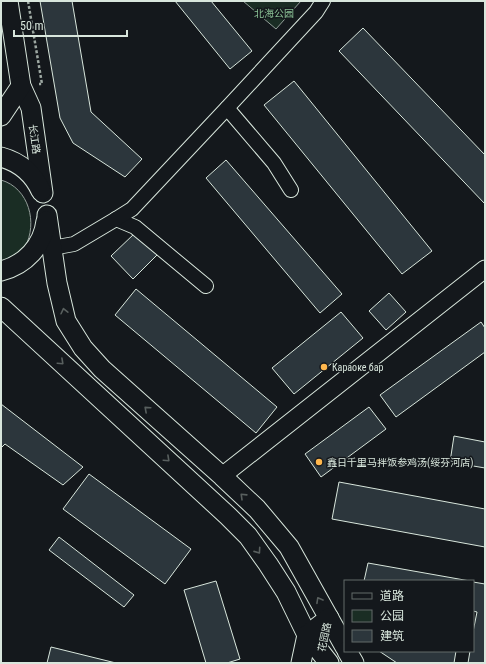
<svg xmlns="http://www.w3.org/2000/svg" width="486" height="664" viewBox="0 0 486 664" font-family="'Roboto Condensed','Noto Sans SC',sans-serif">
  <rect width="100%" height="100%" fill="#14181c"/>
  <g fill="#1a2d24" stroke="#939e99">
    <polygon points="243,1 301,1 276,29"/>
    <path d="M 1,180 C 29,188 38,223 25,247 C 22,253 7,262 1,267 Z"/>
  </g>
  <g fill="#2c363c" stroke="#d8e6dc">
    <polygon points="40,1 72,1 91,112 142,159 125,177 73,143 60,118"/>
    <polygon points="175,1 211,1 252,51 230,69"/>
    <polygon points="363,28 485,155 485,204 339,51"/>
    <polygon points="294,81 432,251 402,274 264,105"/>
    <polygon points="226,160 342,294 320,313 206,178"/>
    <polygon points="135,233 157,255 133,279 111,256"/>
    <polygon points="136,289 277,407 256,433 115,315"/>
    <polygon points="389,293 406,312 386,330 369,311"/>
    <polygon points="341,312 363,338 294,394 272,368"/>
    <polygon points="481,322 485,328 485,352 396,417 380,395"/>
    <polygon points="1,404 83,467 63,485 5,444 1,448"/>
    <polygon points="369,407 386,429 321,477 305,454"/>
    <polygon points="454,436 485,442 485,468 450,462"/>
    <polygon points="89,474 191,549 165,584 63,509"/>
    <polygon points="339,482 485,509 485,547 332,519"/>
    <polygon points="59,537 134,595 124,607 49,550"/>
    <polygon points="368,563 470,581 364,581"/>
    <polygon points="216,581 240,659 227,663 206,663 184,590"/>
    <polygon points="473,582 485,584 485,663 468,663 470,651 473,651 473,632 477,612 473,611"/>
    <polygon points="51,647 116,663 47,663"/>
    <polygon points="379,651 456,651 454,663 397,663"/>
  </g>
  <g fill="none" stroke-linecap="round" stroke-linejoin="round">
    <defs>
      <g id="minor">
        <polyline points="227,108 274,163 291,190"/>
        <polyline points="116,219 135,227 206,286"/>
        <polyline points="52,248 74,244 116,219 132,209 227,108 316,12 323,1"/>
      </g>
      <polyline id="tertiary" points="222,476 485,269"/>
      <g id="secondary">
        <polyline points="8,1 21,86 31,108 43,193"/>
        <polyline points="1,116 21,86"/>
        <path d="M 1,157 C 19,162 33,173 41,191"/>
        <polyline points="47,215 57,283 66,321 83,348 102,369 222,476 257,509 289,547 345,647"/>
        <path d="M 1,271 C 25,265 43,246 46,221"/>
        <polyline points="1,307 228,516 248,536 268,564 286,592 307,635 329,663"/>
        <polyline points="347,651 354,663"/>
        <polyline points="301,663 307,635 329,618"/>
      </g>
    </defs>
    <use href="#minor" stroke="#d8e6dc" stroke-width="16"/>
    <use href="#tertiary" stroke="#d8e6dc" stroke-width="19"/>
    <use href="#secondary" stroke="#d8e6dc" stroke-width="21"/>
    <polyline stroke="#9da8a2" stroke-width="2.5" stroke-dasharray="3 2" stroke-linecap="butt" points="28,1 42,84 39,84"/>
    <use href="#minor" stroke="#14181c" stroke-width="14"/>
    <use href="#tertiary" stroke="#14181c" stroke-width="17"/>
    <use href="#secondary" stroke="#14181c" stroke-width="19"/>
  </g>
  <defs><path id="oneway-chevron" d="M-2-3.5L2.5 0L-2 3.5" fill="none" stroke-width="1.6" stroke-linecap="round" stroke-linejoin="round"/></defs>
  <g stroke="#59605f">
    <use href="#oneway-chevron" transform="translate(64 311) rotate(-103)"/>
    <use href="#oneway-chevron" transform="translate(61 362) rotate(43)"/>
    <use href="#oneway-chevron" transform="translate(147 409) rotate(-138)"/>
    <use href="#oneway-chevron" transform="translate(167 459) rotate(43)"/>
    <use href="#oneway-chevron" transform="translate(243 496) rotate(-136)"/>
    <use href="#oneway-chevron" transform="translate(258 551) rotate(55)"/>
    <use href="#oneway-chevron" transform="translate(319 600) rotate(-119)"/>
  </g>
  <g fill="#ffb74d" stroke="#14181c" stroke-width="1.5">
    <circle cx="324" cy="367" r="4"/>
    <circle cx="319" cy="462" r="4"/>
  </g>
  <g text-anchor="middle" stroke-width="3" stroke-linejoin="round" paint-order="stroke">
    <g font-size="10" fill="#8ac095" stroke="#14181c">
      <text x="274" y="17">北海公园</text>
    </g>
    <g font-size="10" fill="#d8e6dc" stroke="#14181c">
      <text transform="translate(35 139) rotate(82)" y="4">长江路</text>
      <text transform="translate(324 637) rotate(-78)" y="4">花园路</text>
    </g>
    <g font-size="10" fill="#d8e6dc" stroke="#14181c" text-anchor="start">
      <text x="332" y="371">Караоке бар</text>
      <text x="327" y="466">鑫日千里马拌饭参鸡汤(绥芬河店)</text>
    </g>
  </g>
  <rect width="486" height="664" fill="none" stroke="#d8e6dc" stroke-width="4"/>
  <rect x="344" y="580" width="130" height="72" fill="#14181c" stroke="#626a69"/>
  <rect x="352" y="593" width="20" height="6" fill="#14181c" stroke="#626a69"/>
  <text x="380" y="600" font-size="12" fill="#d8e6dc">道路</text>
  <rect x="352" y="610" width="20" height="12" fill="#1a2d24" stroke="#626a69"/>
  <text x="380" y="620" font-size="12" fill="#d8e6dc">公园</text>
  <rect x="352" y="630" width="20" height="12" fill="#2c363c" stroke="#626a69"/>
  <text x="380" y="640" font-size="12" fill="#d8e6dc">建筑</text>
  <path d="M14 30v6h113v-6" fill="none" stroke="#d8e6dc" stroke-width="2"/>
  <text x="20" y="30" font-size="12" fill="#d8e6dc" stroke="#14181c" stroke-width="3" paint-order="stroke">50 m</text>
</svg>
